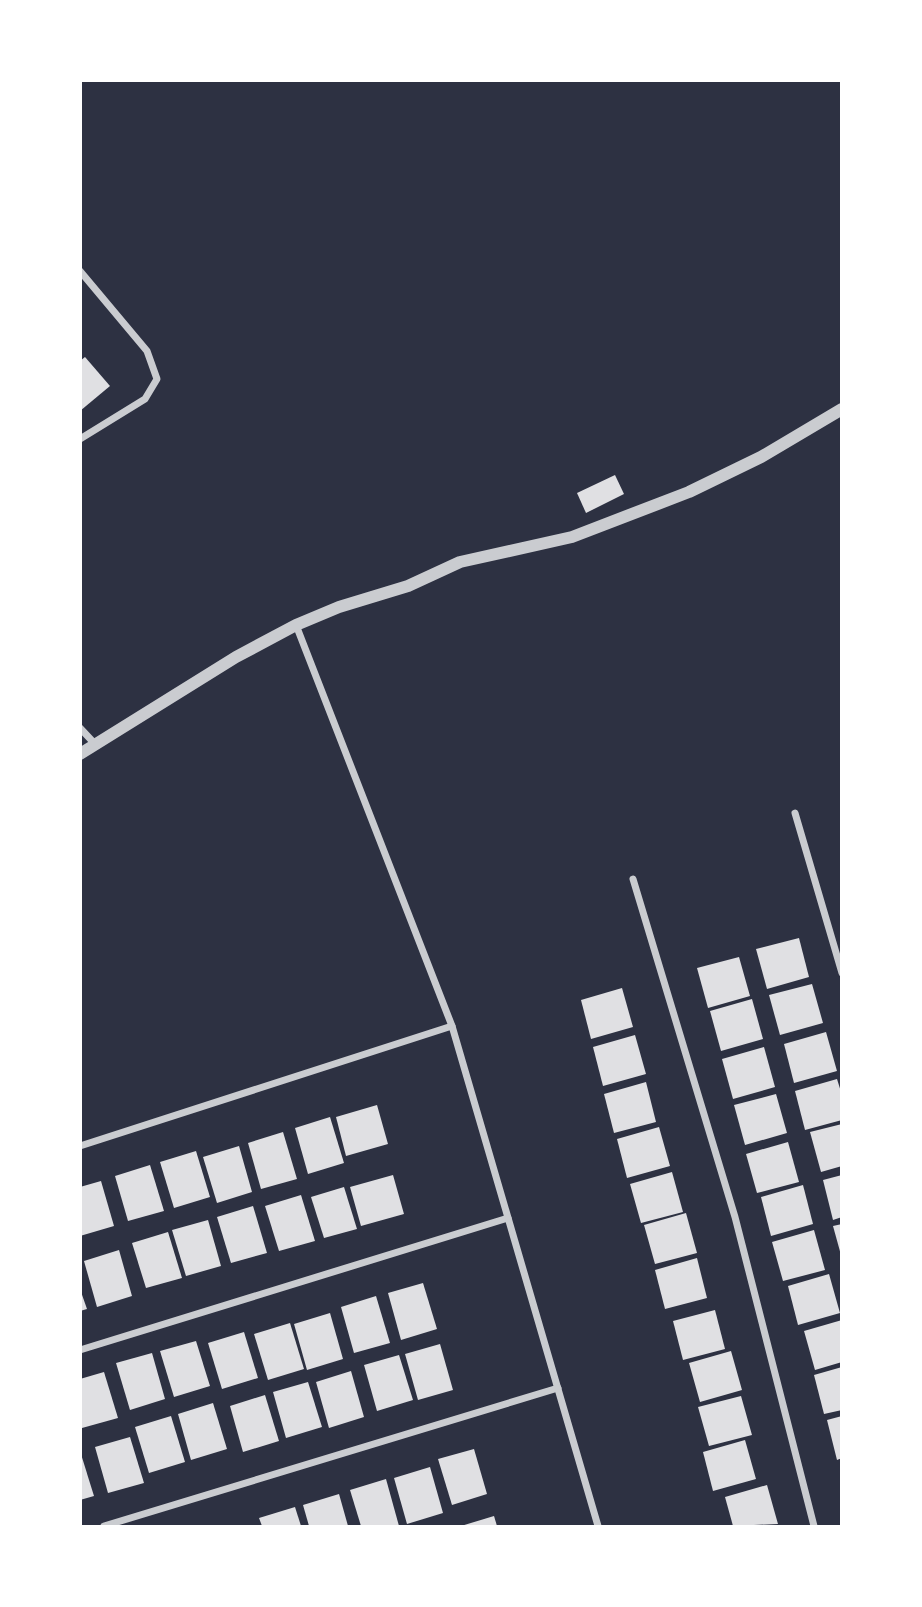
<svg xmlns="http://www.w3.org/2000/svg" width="922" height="1607" viewBox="0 0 922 1607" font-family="Inter,sans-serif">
  <rect width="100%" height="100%" fill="#2d3142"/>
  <g fill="#e0e0e3">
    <polygon points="85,357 110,386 80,411 80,361"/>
    <polygon points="615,475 624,494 586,513 577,493"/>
    <polygon points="799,938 809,977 767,989 756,949"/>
    <polygon points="739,957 750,996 708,1008 697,968"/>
    <polygon points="812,984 823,1023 780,1035 769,995"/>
    <polygon points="622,988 633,1027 591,1039 581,1000"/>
    <polygon points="752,999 763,1039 721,1051 710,1011"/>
    <polygon points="826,1032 837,1071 794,1083 784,1044"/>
    <polygon points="635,1035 646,1074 603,1086 593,1047"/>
    <polygon points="764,1047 775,1087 733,1099 722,1059"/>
    <polygon points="837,1079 842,1095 842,1120 805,1130 795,1091"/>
    <polygon points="646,1082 656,1122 614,1133 604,1094"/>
    <polygon points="776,1094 787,1133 745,1145 734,1105"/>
    <polygon points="377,1105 388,1144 346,1156 336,1117"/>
    <polygon points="330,1117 344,1163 308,1174 295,1128"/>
    <polygon points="842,1124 842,1166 821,1172 810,1132"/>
    <polygon points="659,1127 670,1166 627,1178 617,1139"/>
    <polygon points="283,1132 297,1179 261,1189 248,1143"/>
    <polygon points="788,1142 799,1182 757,1193 746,1154"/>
    <polygon points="239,1146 252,1192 217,1203 203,1157"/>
    <polygon points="196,1151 210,1197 174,1208 160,1162"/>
    <polygon points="150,1165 164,1211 128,1221 115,1176"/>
    <polygon points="672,1172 683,1212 641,1223 630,1184"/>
    <polygon points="393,1175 404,1214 361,1226 350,1187"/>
    <polygon points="842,1175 842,1217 833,1220 823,1180"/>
    <polygon points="101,1181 114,1226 80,1236 80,1187"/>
    <polygon points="803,1185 813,1224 771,1236 761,1197"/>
    <polygon points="344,1187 357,1229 324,1238 311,1197"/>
    <polygon points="301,1195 315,1241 279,1251 265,1206"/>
    <polygon points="253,1206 267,1253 231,1263 217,1217"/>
    <polygon points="686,1213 697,1253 655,1264 644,1225"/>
    <polygon points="208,1220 221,1266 186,1276 172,1230"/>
    <polygon points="842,1224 842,1255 841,1255 833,1226"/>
    <polygon points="814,1230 825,1270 783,1281 772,1242"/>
    <polygon points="168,1232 182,1278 146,1288 132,1243"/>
    <polygon points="119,1250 132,1296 97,1307 84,1261"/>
    <polygon points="697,1258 707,1298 665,1309 655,1270"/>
    <polygon points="829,1274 840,1313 798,1325 788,1286"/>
    <polygon points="423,1283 437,1329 401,1340 388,1293"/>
    <polygon points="80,1289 87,1309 80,1311"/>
    <polygon points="376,1296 390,1343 354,1353 341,1307"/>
    <polygon points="715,1310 725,1349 683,1360 673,1321"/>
    <polygon points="330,1313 343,1359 307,1370 294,1324"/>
    <polygon points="842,1320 842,1362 815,1370 804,1331"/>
    <polygon points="290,1323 304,1369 268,1380 254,1334"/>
    <polygon points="244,1332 258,1378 222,1389 208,1343"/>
    <polygon points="196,1341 210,1386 174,1397 160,1351"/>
    <polygon points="440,1344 453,1390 418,1400 405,1354"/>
    <polygon points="731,1351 742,1390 700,1402 689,1363"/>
    <polygon points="152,1353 165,1399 130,1410 116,1363"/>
    <polygon points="399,1355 413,1400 377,1411 364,1365"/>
    <polygon points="842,1367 842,1410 824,1414 814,1375"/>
    <polygon points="351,1371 364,1417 329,1428 316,1382"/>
    <polygon points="104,1372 118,1418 82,1428 80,1379"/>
    <polygon points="308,1382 322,1427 286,1438 273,1392"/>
    <polygon points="265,1395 279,1441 243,1452 230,1406"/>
    <polygon points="741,1396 752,1435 709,1446 698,1407"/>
    <polygon points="213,1403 227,1449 191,1460 178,1414"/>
    <polygon points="171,1416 185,1462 149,1473 135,1427"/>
    <polygon points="842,1416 842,1458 837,1460 827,1420"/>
    <polygon points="130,1437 144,1483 108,1493 95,1447"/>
    <polygon points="745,1440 756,1479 713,1491 703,1452"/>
    <polygon points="474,1449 487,1494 452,1505 438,1459"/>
    <polygon points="80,1451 94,1496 80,1500"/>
    <polygon points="430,1467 443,1513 407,1524 394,1478"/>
    <polygon points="386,1479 399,1526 361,1526 350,1490"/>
    <polygon points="767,1485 778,1524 733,1526 725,1497"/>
    <polygon points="339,1494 348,1526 309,1526 303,1505"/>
    <polygon points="295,1507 301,1526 262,1526 259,1518"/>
    <polygon points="494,1516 497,1526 461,1526"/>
  </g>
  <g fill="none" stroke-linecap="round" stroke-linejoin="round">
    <g stroke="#caccd0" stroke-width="7">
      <polyline points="80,271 147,351 157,379 145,399 80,439"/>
      <polyline points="296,625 452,1026 598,1526"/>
      <polyline points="80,728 95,744"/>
      <polyline points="795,813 842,973"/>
      <polyline points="633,879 735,1217 814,1526"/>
      <polyline points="80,1146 452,1026"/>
      <polyline points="80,1350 508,1218"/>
      <polyline points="104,1526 558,1388"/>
    </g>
    <polyline stroke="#caccd0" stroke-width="12" points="80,754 236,657 296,625 339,607 408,586 460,562 572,537 689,492 761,457 842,409"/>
  </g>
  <rect width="922" height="1607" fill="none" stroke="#ffffff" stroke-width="164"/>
</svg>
